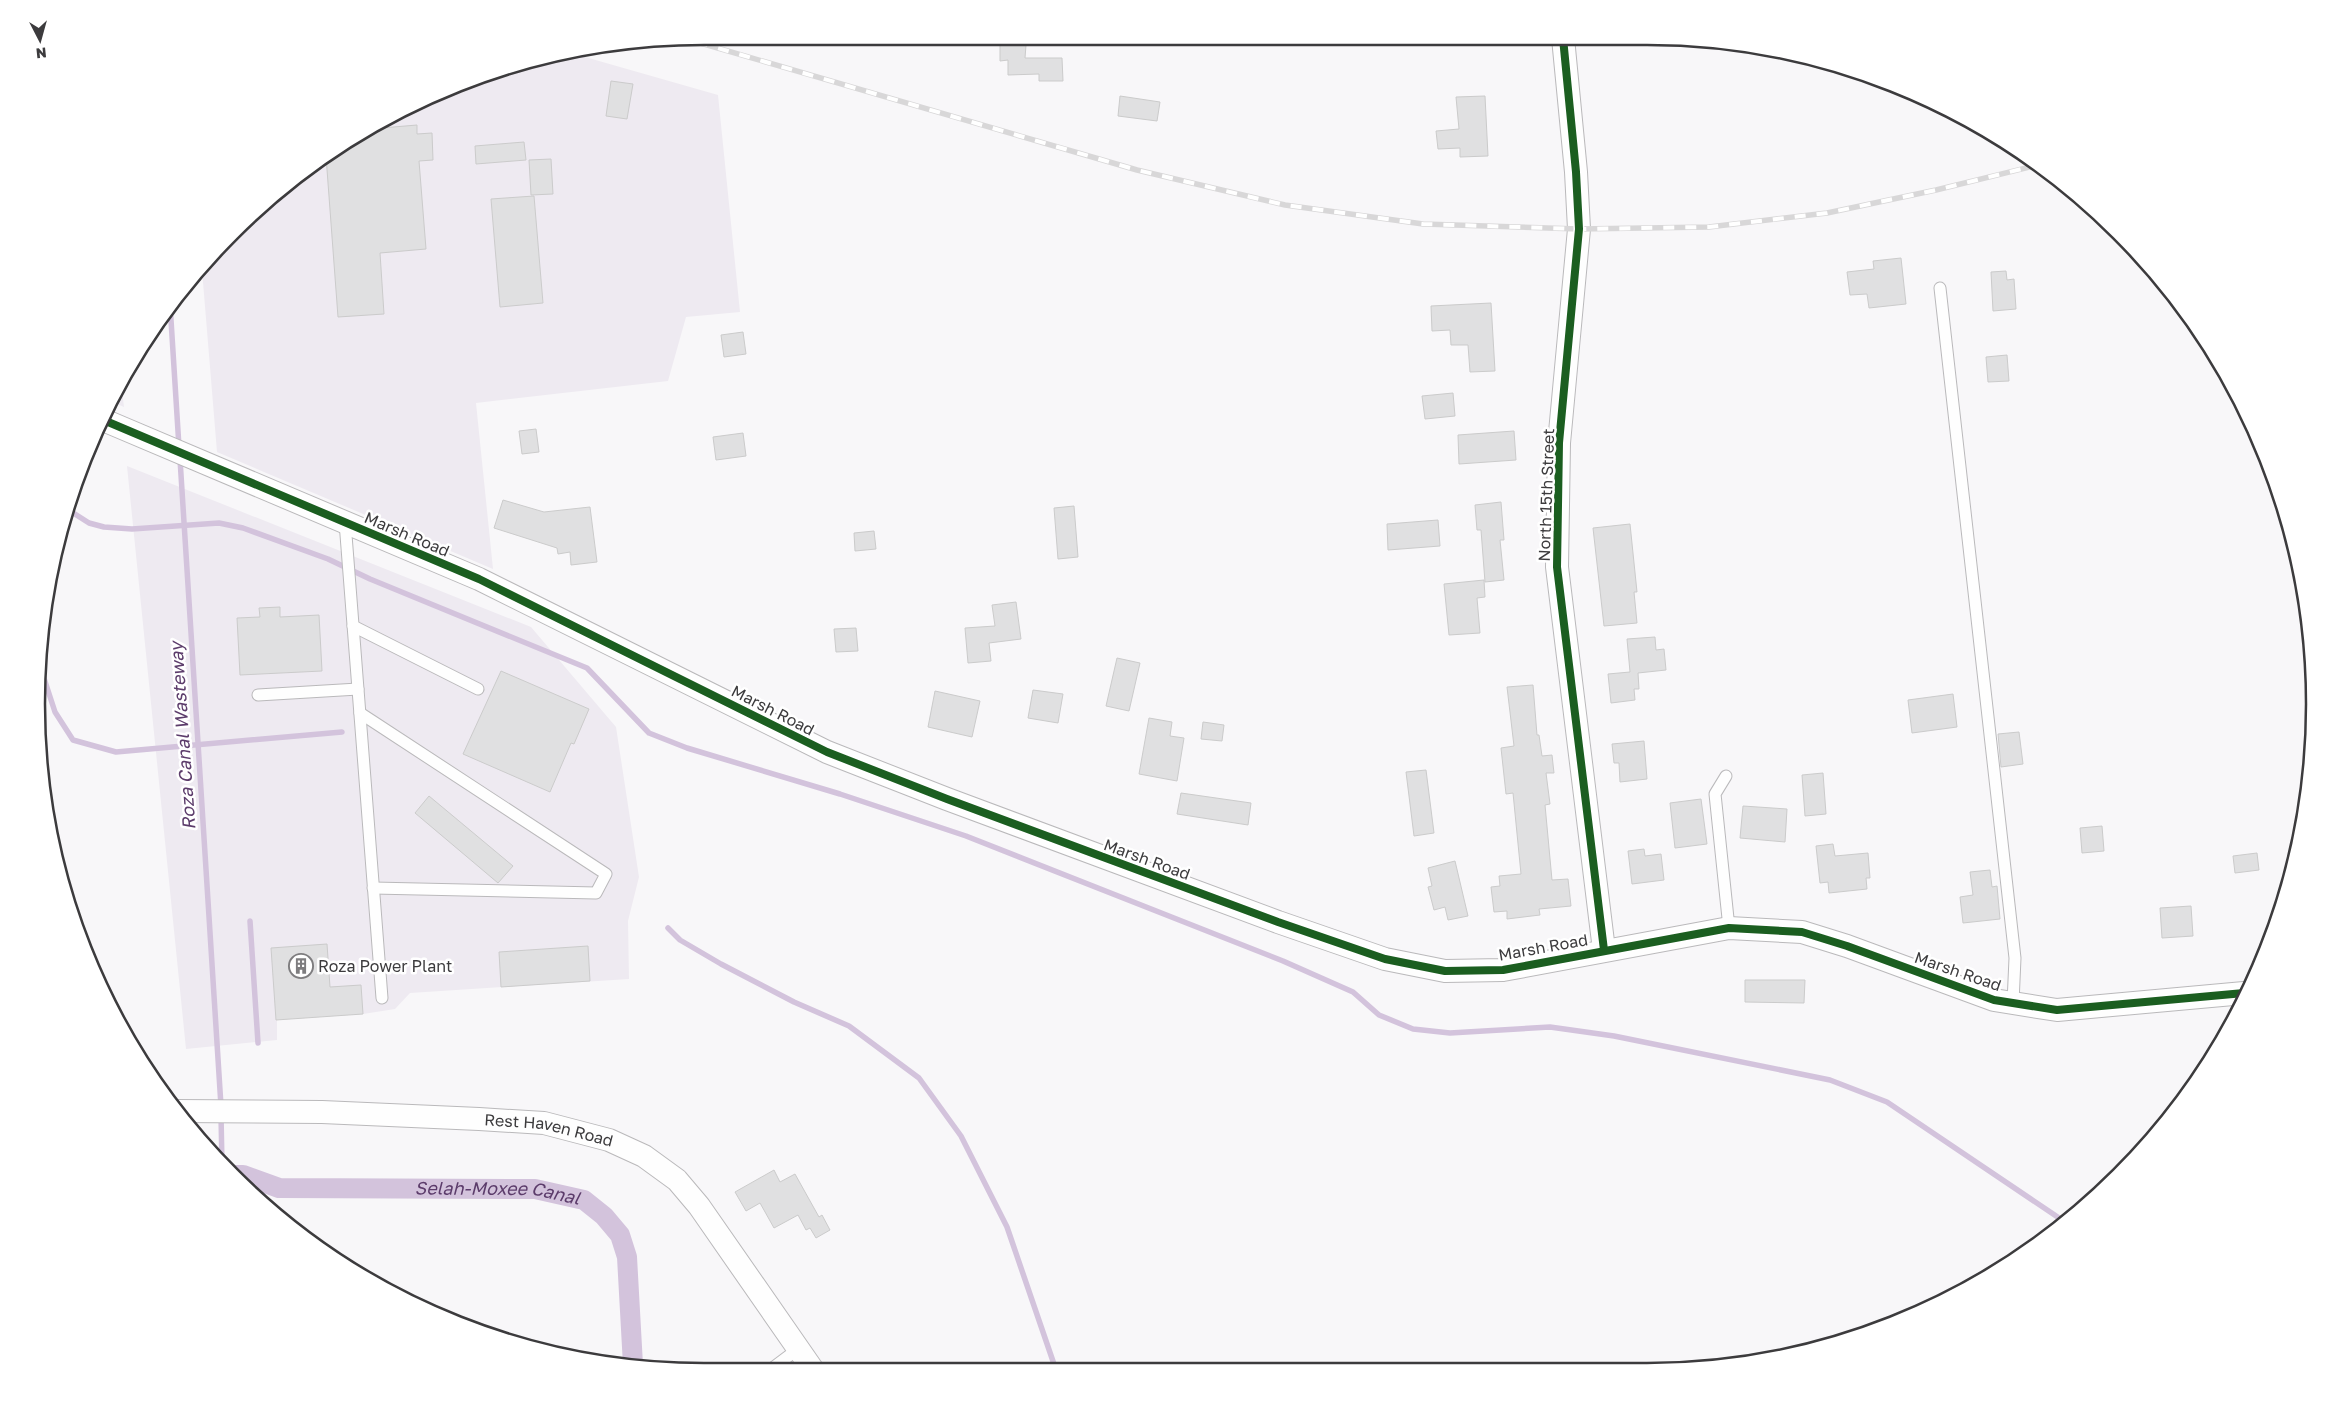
<svg xmlns="http://www.w3.org/2000/svg" width="2351" height="1408" viewBox="0 0 2351 1408" font-family="'Golos Text',sans-serif">
  <rect width="100%" height="100%" fill="#f8f7f9"/>
  <g fill="#eeeaf1">
    <polygon points="571,53 718,95 740,312 686,317 668,381 476,403 493,569 217,452 202,270 298,174 408,105 490,72"/>
    <polygon points="121,382 124,407 110,401"/>
    <polygon points="127,466 531,627 616,727 639,877 628,921 629,979 410,993 395,1009 363,1014 277,1020 277,1040 186,1049"/>
  </g>
  <g fill="none" stroke-linecap="round" stroke-linejoin="round">
    <g stroke="#d3c3dc" stroke-width="5.5">
      <polyline points="170,304 179,447"/>
      <polyline points="180,459 221,1106"/>
      <polyline points="67,509 89,523 104,527 132,529 219,523 243,528 328,559 370,579 587,668 649,733 687,748 840,794 966,836 1283,961 1353,992 1379,1015 1413,1029 1450,1033 1550,1027 1614,1036 1830,1080 1887,1102 2065,1222"/>
      <polyline points="39,663 55,712 73,740 116,752 342,732"/>
      <polyline points="250,921 258,1043"/>
      <polyline points="668,928 680,940 721,964 794,1002 849,1026 919,1078 961,1136 1007,1227 1056,1370"/>
      <polyline points="221,1115 222,1165"/>
    </g>
    <path stroke="#d3c3dc" stroke-width="20" id="s1" d="M 231,1175 L 243,1175 L 279,1188 L 535,1189 L 584,1200 L 604,1216 L 620,1235 L 627,1257 L 633,1365"/>
  </g>
  <g fill="#e0e0e1" stroke="#cbcbcb">
    <polygon points="1000,45 1026,45 1025,58 1062,58 1063,81 1039,81 1039,74 1008,75 1008,60 1000,61"/>
    <polygon points="611,81 633,84 627,119 606,116"/>
    <polygon points="1120,96 1160,102 1157,121 1118,116"/>
    <polygon points="1485,96 1488,156 1460,157 1460,148 1438,149 1436,131 1459,129 1456,97"/>
    <polygon points="417,125 417,134 432,133 433,160 419,161 426,249 380,253 384,314 338,317 326,156 370,129"/>
    <polygon points="524,142 526,160 476,164 475,146"/>
    <polygon points="551,159 553,194 531,195 529,160"/>
    <polygon points="534,196 543,303 500,307 491,199"/>
    <polygon points="1901,258 1906,304 1869,308 1867,294 1850,295 1847,272 1874,269 1873,261"/>
    <polygon points="2006,271 2007,280 2014,279 2016,309 1993,311 1991,272"/>
    <polygon points="1491,303 1495,371 1470,372 1468,345 1451,345 1450,330 1432,331 1431,306"/>
    <polygon points="743,332 746,354 724,357 721,335"/>
    <polygon points="2007,355 2009,381 1988,382 1986,357"/>
    <polygon points="1453,393 1455,416 1425,419 1422,396"/>
    <polygon points="536,429 539,452 522,454 519,431"/>
    <polygon points="1514,431 1516,460 1459,464 1458,435"/>
    <polygon points="743,433 746,456 716,460 713,437"/>
    <polygon points="503,500 544,512 590,507 597,562 571,565 570,552 558,554 557,548 494,528"/>
    <polygon points="1501,502 1504,540 1500,540 1504,580 1485,582 1481,530 1477,530 1475,505"/>
    <polygon points="1074,506 1078,557 1058,559 1054,508"/>
    <polygon points="1438,520 1440,546 1388,550 1387,524"/>
    <polygon points="1630,524 1637,592 1634,592 1637,623 1604,626 1593,528"/>
    <polygon points="874,531 876,549 855,551 854,533"/>
    <polygon points="1484,580 1485,597 1477,598 1480,633 1449,635 1444,584"/>
    <polygon points="1016,602 1021,639 989,643 991,661 968,663 965,628 995,626 992,605"/>
    <polygon points="280,607 280,617 319,615 322,671 240,675 237,618 260,617 259,608"/>
    <polygon points="856,628 858,651 836,652 834,629"/>
    <polygon points="1655,637 1656,650 1664,649 1666,670 1638,673 1639,689 1634,689 1635,700 1611,703 1608,674 1630,672 1627,639"/>
    <polygon points="1117,658 1140,663 1129,711 1106,706"/>
    <polygon points="501,671 589,709 574,744 571,743 550,792 463,754"/>
    <polygon points="1533,685 1537,735 1539,735 1542,756 1552,755 1554,773 1546,773 1550,804 1545,805 1552,880 1568,879 1571,906 1539,909 1540,915 1507,919 1507,911 1494,912 1491,887 1500,886 1499,876 1521,874 1513,793 1506,794 1501,748 1514,746 1507,687"/>
    <polygon points="1033,690 1063,694 1058,723 1028,718"/>
    <polygon points="935,691 980,701 972,737 928,727"/>
    <polygon points="1953,694 1957,727 1912,733 1908,700"/>
    <polygon points="1149,718 1172,722 1170,736 1184,738 1177,781 1139,774"/>
    <polygon points="1203,722 1224,725 1222,741 1201,739"/>
    <polygon points="2019,732 2023,764 2001,767 1998,734"/>
    <polygon points="1644,741 1647,779 1620,782 1619,763 1614,763 1612,744"/>
    <polygon points="1426,770 1434,833 1414,836 1406,772"/>
    <polygon points="1823,773 1826,814 1805,816 1802,775"/>
    <polygon points="1181,793 1251,803 1248,825 1177,814"/>
    <polygon points="429,796 513,866 498,883 415,813"/>
    <polygon points="1701,799 1707,844 1675,848 1670,803"/>
    <polygon points="1743,806 1787,809 1785,842 1740,838"/>
    <polygon points="2102,826 2104,851 2082,853 2080,828"/>
    <polygon points="1833,844 1835,856 1868,853 1870,878 1866,878 1867,889 1829,893 1828,882 1820,883 1816,846"/>
    <polygon points="1644,849 1645,856 1661,854 1664,880 1632,884 1628,851"/>
    <polygon points="2257,853 2259,870 2235,873 2233,856"/>
    <polygon points="1455,861 1468,916 1448,920 1445,907 1434,910 1428,887 1432,886 1428,868"/>
    <polygon points="1990,870 1992,887 1997,886 2000,919 1963,923 1960,897 1973,895 1970,872"/>
    <polygon points="2191,906 2193,936 2162,938 2160,908"/>
    <polygon points="327,944 330,987 361,985 363,1014 276,1020 271,948"/>
    <polygon points="588,946 590,981 501,987 499,952"/>
    <polygon points="1745,980 1805,980 1804,1003 1745,1002"/>
    <polygon points="774,1170 780,1182 795,1174 819,1217 822,1215 830,1230 816,1238 810,1228 806,1230 798,1215 774,1228 760,1203 746,1211 735,1192"/>
  </g>
  <g fill="none" stroke-linecap="round" stroke-linejoin="round">
    <defs>
      <g id="service">
        <polyline points="1940,288 2015,958 2013,1003"/>
        <polyline points="345,522 382,998"/>
        <polyline points="353,626 478,689"/>
        <polyline points="258,695 358,689"/>
        <polyline points="360,713 606,874 596,893 373,888"/>
        <polyline points="1726,776 1715,794 1729,928"/>
        <polyline points="770,1370 798,1349"/>
      </g>
      <g id="minor">
        <polyline points="1563,38 1576,172 1579,229 1559,443 1557,567 1604,950"/>
        <polyline points="101,419 479,579 827,752 947,799 1278,922 1385,959 1445,971 1503,970 1729,928 1802,932 1847,946 1994,1000 2057,1010 2244,993"/>
        <path id="s2" d="M 175,1111 L 322,1112 L 479,1119 L 544,1123 L 609,1140 L 644,1156 L 677,1180 L 699,1206 L 813,1370"/>
      </g>
    </defs>
    <use href="#service" stroke="#bab9bb" stroke-width="13"/>
    <use href="#minor" stroke="#bab9bb" stroke-width="24"/>
    <use href="#service" stroke="#fefefe" stroke-width="11"/>
    <use href="#minor" stroke="#fefefe" stroke-width="22"/>
    <defs>
      <polyline id="rail" points="697,42 1137,170 1285,205 1423,224 1579,229 1709,227 1827,213 1936,190 2038,165"/>
    </defs>
    <use href="#rail" stroke="#d8d7d8" stroke-width="5.5"/>
    <use href="#rail" stroke="#fff" stroke-width="4" stroke-dasharray="11" stroke-linecap="butt"/>
    <defs>
      <g id="cycleway">
        <polyline points="1563,38 1576,172 1579,229 1559,443 1557,567 1604,950"/>
        <polyline points="101,419 479,579 827,752 947,799 1278,922 1385,959 1445,971 1503,970 1729,928 1802,932 1847,946 1994,1000 2057,1010 2244,993"/>
      </g>
    </defs>
    <use href="#cycleway" stroke="#fff" stroke-width="11"/>
    <use href="#cycleway" stroke="#1b5e20" stroke-width="8"/>
  </g>
  <defs>
    <symbol id="building-ring" viewBox="-11 -11 22 22"><circle r="9.5" fill="#fff" stroke="#7e7d7f" stroke-width="1.5"/><path d="M-4-6H4V6H1V3H-1V6H-4ZM-2.5-4.3h1.7v1.8h-1.7ZM.8-4.3h1.7v1.8H.8ZM-2.5-1h1.7V.8h-1.7ZM.8-1h1.7V.8H.8Z" fill="#7e7d7f"/></symbol>
  </defs>
  <g fill-rule="evenodd">
    <use href="#building-ring" x="287" y="952" width="28" height="28"/>
  </g>
  <g text-anchor="middle" stroke-width="5" stroke-linejoin="round" paint-order="stroke">
    <g font-size="16" fill="#3c3b3d" stroke="#fff">
      <text transform="translate(1546 495) rotate(-88)" y="6">North 15th Street</text>
      <text transform="translate(407 534) rotate(23)" y="6">Marsh Road</text>
      <text transform="translate(773 710) rotate(27)" y="6">Marsh Road</text>
      <text transform="translate(1147 859) rotate(20)" y="6">Marsh Road</text>
      <text transform="translate(1543 947) rotate(-10)" y="6">Marsh Road</text>
      <text transform="translate(1958 971) rotate(19)" y="6">Marsh Road</text>
      <text dy="6" stroke="none"><textPath href="#s2" startOffset="375">Rest Haven Road</textPath></text>
    </g>
    <g font-size="16" fill="#3c3b3d" stroke="#fff" text-anchor="start">
      <text x="318" y="972">Roza Power Plant</text>
    </g>
    <g font-size="18" font-style="italic" fill="#5c3c6b" stroke="#fff">
      <text transform="translate(183 736) rotate(-94)" y="6">Roza Canal Wasteway</text>
      <text dy="6" stroke="none"><textPath href="#s1" startOffset="269">Selah-Moxee Canal</textPath></text>
    </g>
  </g>
  <path d="M0 0H2351V1408H0ZM704 45H1647A659 659 0 0 1 2306 704V704A659 659 0 0 1 1647 1363H704A659 659 0 0 1 45 704V704A659 659 0 0 1 704 45Z" fill="#fff" fill-rule="evenodd"/>
  <path fill="none" stroke="#3c3b3d" stroke-width="2.5" d="M704 45H1647A659 659 0 0 1 2306 704V704A659 659 0 0 1 1647 1363H704A659 659 0 0 1 45 704V704A659 659 0 0 1 704 45Z"/>
  <g transform="translate(40 40) rotate(174)" stroke="#ffffff" stroke-width="4" paint-order="stroke">
  <path d="M0-4L9 19L0 12L-9 19Z" fill="#3c3b3d"/>
  <text y="-8" font-size="14" font-weight="bold" text-anchor="middle" fill="#3c3b3d">N</text>
  </g>
</svg>
